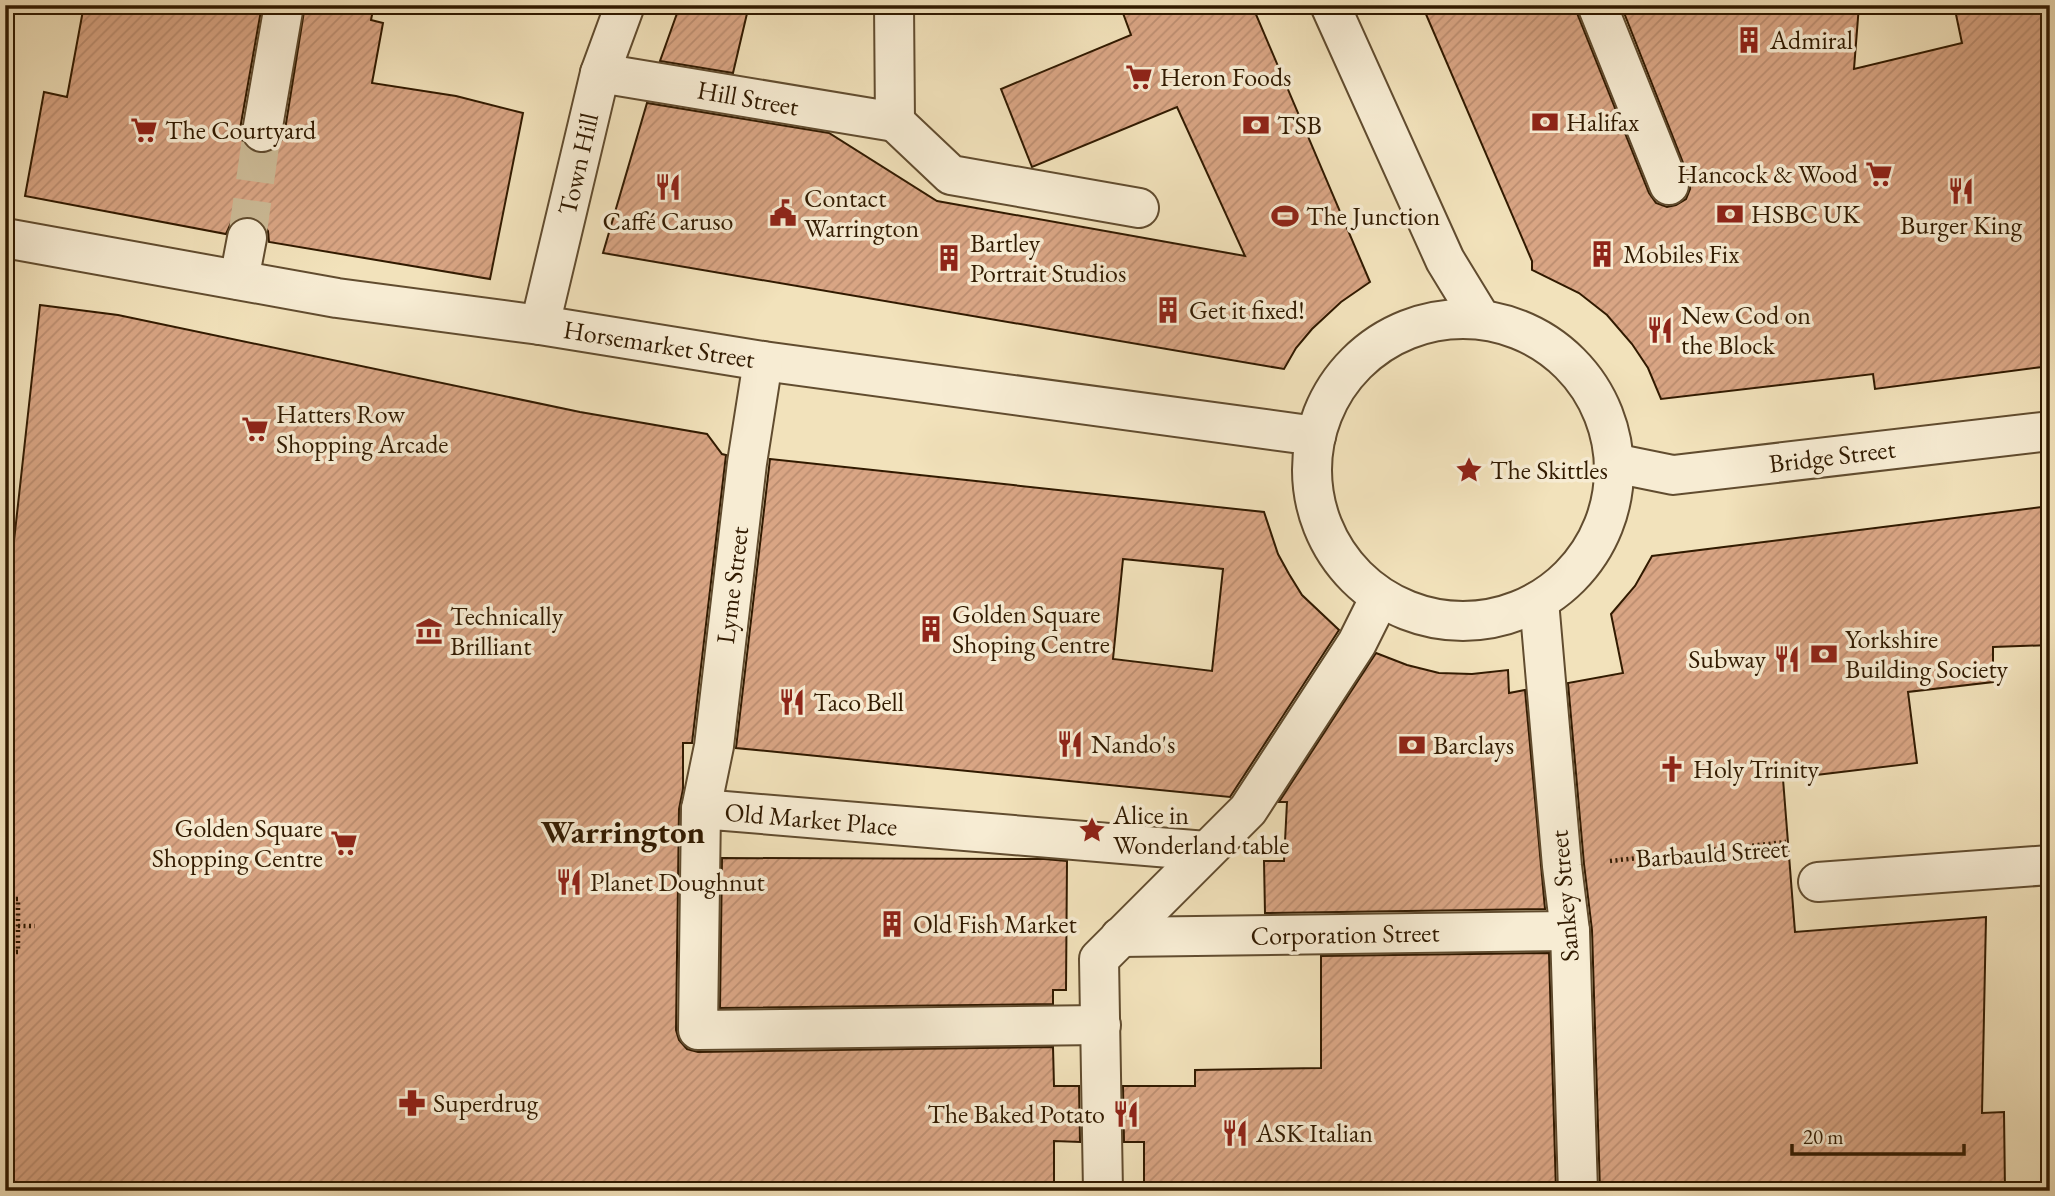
<svg xmlns="http://www.w3.org/2000/svg" width="2055" height="1196" viewBox="0 0 2055 1196" font-family="'EB Garamond',serif">
  <defs>
    <pattern id="building-hatch" width="6" height="6" patternUnits="userSpaceOnUse" patternTransform="scale(1.75)"><rect width="6" height="6" fill="#d9a584"/><path d="M-1 1l2-2M0 6l6-6M5 7l2-2" fill="none" stroke="#bb8d70"/></pattern>
  </defs>
  <rect width="100%" height="100%" fill="#f2e2bb"/>
  <filter id="stains"><feTurbulence type="fractalNoise" baseFrequency=".00286" numOctaves="4"/><feColorMatrix values="0 0 0 0 .2 0 0 0 0 .09 0 0 0 0 .02 0 0 0 .5 -.17"/></filter>
  <radialGradient id="worn" r=".72"><stop offset=".6" stop-color="#630" stop-opacity="0"/><stop offset="1" stop-color="#630" stop-opacity=".3"/></radialGradient>
  <g fill="url(#building-hatch)" stroke="#311a00" stroke-width="2" fill-rule="evenodd">
    <polygon points="84,5 262,5 240,129 242,140 248,148 259,154 269,153 278,146 284,136 305,5 374,5 371,20 383,23 372,83 456,96 523,113 490,279 269,242 268,231 262,222 250,216 239,218 231,223 226,234 25,196 44,92 67,97"/>
    <polygon points="680,5 749,5 733,73 660,61"/>
    <polygon points="1120,5 1252,5 1370,282 1341,302 1312,329 1296,348 1284,369 603,253 647,103 829,133 937,201 1245,256 1177,107 1032,167 1001,89 1131,35"/>
    <polygon points="1422,5 1576,5 1577,13 1649,193 1656,203 1667,207 1676,205 1686,199 1690,189 1689,178 1621,5 1859,5 1854,69 1962,43 1954,5 2046,5 2050,28 2050,366 1875,389 1873,374 1661,399 1648,368 1632,344 1607,315 1579,293 1532,270 1532,261"/>
    <polygon points="40,305 118,315 580,412 707,434 722,454 726,455 692,743 683,743 683,789 679,809 676,1030 679,1040 687,1049 698,1052 1053,1047 1054,1086 1079,1086 1080,1142 1054,1141 1054,1191 5,1191 5,568 11,568"/>
    <path d="M 770,459 L 1264,512 L 1278,554 L 1289,574 L 1302,595 L 1339,630 L 1230,797 L 736,748 ZM 1123,559 L 1223,569 L 1212,671 L 1113,659 Z"/>
    <polygon points="2050,506 2050,645 1993,647 1993,682 1908,692 1917,763 1783,779 1795,932 1986,917 1982,1113 2004,1112 2005,1191 1600,1191 1592,930 1584,864 1568,683 1623,673 1611,614 1635,586 1652,556"/>
    <polygon points="1376,653 1407,665 1439,673 1472,674 1508,670 1509,693 1525,690 1545,909 1265,913 1264,861 1284,861 1287,802 1279,802"/>
    <polygon points="722,858 1044,859 1067,861 1066,990 1053,990 1053,1004 720,1008"/>
    <polygon points="1549,953 1556,1191 1144,1191 1144,1142 1124,1142 1123,1086 1195,1086 1195,1070 1321,1068 1321,956"/>
  </g>
  <g fill="none" stroke-linecap="round" stroke-linejoin="round">
    <polyline stroke="#cbba96" stroke-width="38" stroke-dasharray="38 19" stroke-linecap="butt" points="247,238 262,132"/>
    <defs>
      <g id="minor">
        <polyline points="1330,5 1445,260 1481,319"/>
        <polyline points="1597,5 1669,185"/>
        <polyline points="600,73 895,122 894,5"/>
        <polyline points="895,122 951,175 1139,208"/>
        <polyline points="262,132 284,5"/>
        <polyline points="5,238 337,298 540,325 763,361 1316,436"/>
        <polyline points="239,280 247,238"/>
        <circle cx="1463" cy="470" r="151"/>
        <polyline points="540,325 600,73 625,5"/>
        <polyline points="1614,463 1673,475 2050,431"/>
        <polyline points="1539,601 1562,866 1570,931 1578,1191"/>
        <polyline points="701,809 714,746 747,463 763,361"/>
        <polyline points="1818,882 2050,865"/>
        <polyline points="1120,937 1570,931"/>
        <polyline points="1101,1025 698,1030 701,809 1206,851"/>
        <polyline points="1103,1191 1099,959 1248,810 1357,643 1380,597"/>
      </g>
    </defs>
    <use href="#minor" stroke="#614c2f" stroke-width="42"/>
    <g stroke="#311a00" stroke-width="4.5" stroke-dasharray="2 3.5" stroke-linecap="butt">
      <polyline points="1610,861 1786,842"/>
      <polyline points="5,899 18,899 18,952 5,952"/>
      <polyline points="18,926 35,926"/>
    </g>
    <use href="#minor" stroke="#f7ecd3" stroke-width="38"/>
  </g>
  <defs>
    <symbol id="building-bare" viewBox="-9 -9 18 18"><path d="M-4-6H4V6H1V3H-1V6H-4ZM-2.5-4.3h1.7v1.8h-1.7ZM.8-4.3h1.7v1.8H.8ZM-2.5-1h1.7V.8h-1.7ZM.8-1h1.7V.8H.8Z" fill="#8f2418" stroke="#f7ecd3" stroke-width="2.5" paint-order="stroke"/></symbol>
    <symbol id="supermarket-bare" viewBox="-9 -9 18 18"><path d="M-6-5.5h2.5l.6 2H6L4.5 2H-2.5L-4.4-4H-6ZM-1.5 3.2a1.3 1.3 0 1 0 .1 0ZM3 3.2a1.3 1.3 0 1 0 .1 0Z" fill="#8f2418" stroke="#f7ecd3" stroke-width="2.5" paint-order="stroke"/></symbol>
    <symbol id="bank-bare" viewBox="-9 -9 18 18"><path d="M-6-4H6V4H-6ZM0-2.3a2.3 2.3 0 1 0 0 4.6a2.3 2.3 0 1 0 0-4.6Z" fill="#8f2418" stroke="#f7ecd3" stroke-width="2.5" paint-order="stroke"/></symbol>
    <symbol id="restaurant-bare" viewBox="-9 -9 18 18"><path d="M-5-6h1v4h1v-4h1v4h1v-4h1v5L-1.5 .5V6h-2V.5L-5-1ZM5-6V6H3V1.5H1.5Q1.5-4 5-6Z" fill="#8f2418" stroke="#f7ecd3" stroke-width="2.5" paint-order="stroke"/></symbol>
    <symbol id="civic-bare" viewBox="-9 -9 18 18"><path d="M-.6-6.5H3V-4.5H.6V-3L4-1V1h2V6H-6V1h2V-1L-.6-3ZM-1.2 2.5V6h2.4V2.5Z" fill="#8f2418" stroke="#f7ecd3" stroke-width="2.5" paint-order="stroke"/></symbol>
    <symbol id="stadium-bare" viewBox="-9 -9 18 18"><path d="M0-5a6.5 5 0 1 0 0 10a6.5 5 0 1 0 0-10ZM-3.5-1.8h7v3.6h-7Z" fill="#8f2418" stroke="#f7ecd3" stroke-width="2.5" paint-order="stroke"/></symbol>
    <symbol id="sight-bare" viewBox="-9 -9 18 18"><path d="M0-6L1.8-2.2L6-1.7L2.9 1.2L3.7 5.4L0 3.3L-3.7 5.4L-2.9 1.2L-6-1.7L-1.8-2.2Z" fill="#8f2418" stroke="#f7ecd3" stroke-width="2.5" paint-order="stroke"/></symbol>
    <symbol id="museum-bare" viewBox="-9 -9 18 18"><path d="M0-6L6-3V-2H-6V-3ZM-5-1h2V3h-2ZM-1-1h2V3h-2ZM3-1h2V3H3ZM-6 4H6V6H-6Z" fill="#8f2418" stroke="#f7ecd3" stroke-width="2.5" paint-order="stroke"/></symbol>
    <symbol id="church-bare" viewBox="-9 -9 18 18"><path d="M-1.2-6h2.4v3.5h3.3v2.4h-3.3V6h-2.4V-.1h-3.3v-2.4h3.3Z" fill="#8f2418" stroke="#f7ecd3" stroke-width="2.5" paint-order="stroke"/></symbol>
    <symbol id="pharmacy-bare" viewBox="-9 -9 18 18"><path d="M-2-6h4v4h4v4h-4v4h-4v-4h-4v-4h4Z" fill="#8f2418" stroke="#f7ecd3" stroke-width="2.5" paint-order="stroke"/></symbol>
  </defs>
  <g fill-rule="evenodd">
    <use href="#building-bare" x="1730" y="21" width="38" height="38"/>
    <use href="#supermarket-bare" x="1120" y="58" width="38" height="38"/>
    <use href="#bank-bare" x="1526" y="103" width="38" height="38"/>
    <use href="#bank-bare" x="1237" y="106" width="38" height="38"/>
    <use href="#supermarket-bare" x="125" y="111" width="38" height="38"/>
    <use href="#supermarket-bare" x="1860" y="155" width="38" height="38"/>
    <use href="#restaurant-bare" x="649" y="168" width="38" height="38"/>
    <use href="#restaurant-bare" x="1942" y="172" width="38" height="38"/>
    <use href="#civic-bare" x="764" y="194" width="38" height="38"/>
    <use href="#bank-bare" x="1711" y="195" width="38" height="38"/>
    <use href="#stadium-bare" x="1266" y="197" width="38" height="38"/>
    <use href="#building-bare" x="1583" y="235" width="38" height="38"/>
    <use href="#building-bare" x="930" y="239" width="38" height="38"/>
    <use href="#building-bare" x="1149" y="291" width="38" height="38"/>
    <use href="#restaurant-bare" x="1641" y="311" width="38" height="38"/>
    <use href="#supermarket-bare" x="236" y="410" width="38" height="38"/>
    <use href="#sight-bare" x="1450" y="451" width="38" height="38"/>
    <use href="#building-bare" x="912" y="610" width="38" height="38"/>
    <use href="#museum-bare" x="410" y="612" width="38" height="38"/>
    <use href="#bank-bare" x="1805" y="635" width="38" height="38"/>
    <use href="#restaurant-bare" x="1768" y="640" width="38" height="38"/>
    <use href="#restaurant-bare" x="773" y="683" width="38" height="38"/>
    <use href="#restaurant-bare" x="1051" y="725" width="38" height="38"/>
    <use href="#bank-bare" x="1393" y="726" width="38" height="38"/>
    <use href="#church-bare" x="1653" y="750" width="38" height="38"/>
    <use href="#sight-bare" x="1073" y="811" width="38" height="38"/>
    <use href="#supermarket-bare" x="325" y="824" width="38" height="38"/>
    <use href="#restaurant-bare" x="550" y="863" width="38" height="38"/>
    <use href="#building-bare" x="873" y="905" width="38" height="38"/>
    <use href="#pharmacy-bare" x="393" y="1084" width="38" height="38"/>
    <use href="#restaurant-bare" x="1107" y="1095" width="38" height="38"/>
    <use href="#restaurant-bare" x="1216" y="1114" width="38" height="38"/>
  </g>
  <g text-anchor="middle" stroke-width="7" stroke-linejoin="round" paint-order="stroke">
    <g font-size="26" fill="#311a00" stroke="#f7ecd3" text-anchor="start">
      <text x="1770" y="49">Admiral</text>
      <text x="1160" y="86">Heron Foods</text>
      <text x="1566" y="131">Halifax</text>
      <text x="1277" y="134">TSB</text>
      <text x="165" y="139">The Courtyard</text>
      <text x="1858" y="183" text-anchor="end">Hancock &amp; Wood</text>
      <text x="804" y="207">Contact<tspan x="804" dy="30">Warrington</tspan></text>
      <text x="1751" y="223">HSBC UK</text>
      <text x="1306" y="225">The Junction</text>
      <text x="668" y="230" text-anchor="middle">Caffé Caruso</text>
      <text x="1961" y="234" text-anchor="middle">Burger King</text>
      <text x="970" y="252">Bartley<tspan x="970" dy="30">Portrait Studios</tspan></text>
      <text x="1623" y="263">Mobiles Fix</text>
      <text x="1189" y="319">Get it fixed!</text>
      <text x="1681" y="324">New Cod on<tspan x="1681" dy="30">the Block</tspan></text>
      <text x="276" y="423">Hatters Row<tspan x="276" dy="30">Shopping Arcade</tspan></text>
      <text x="1490" y="479">The Skittles</text>
      <text x="952" y="623">Golden Square<tspan x="952" dy="30">Shoping Centre</tspan></text>
      <text x="450" y="625">Technically<tspan x="450" dy="30">Brilliant</tspan></text>
      <text x="1845" y="648">Yorkshire<tspan x="1845" dy="30">Building Society</tspan></text>
      <text x="1766" y="668" text-anchor="end">Subway</text>
      <text x="813" y="711">Taco Bell</text>
      <text x="1091" y="753">Nando's</text>
      <text x="1433" y="754">Barclays</text>
      <text x="1693" y="778">Holy Trinity</text>
      <text x="1113" y="824">Alice in<tspan x="1113" dy="30">Wonderland table</tspan></text>
      <text x="323" y="837" text-anchor="end">Golden Square<tspan x="323" dy="30">Shopping Centre</tspan></text>
      <text x="590" y="891">Planet Doughnut</text>
      <text x="913" y="933">Old Fish Market</text>
      <text x="433" y="1112">Superdrug</text>
      <text x="1105" y="1123" text-anchor="end">The Baked Potato</text>
      <text x="1256" y="1142">ASK Italian</text>
    </g>
    <g font-size="26" fill="#311a00" stroke="#f7ecd3">
      <text transform="translate(748 98) rotate(10)" y="9">Hill Street</text>
      <text transform="translate(578 164) rotate(-77)" y="9">Town Hill</text>
      <text transform="translate(659 344) rotate(9)" y="9">Horsemarket Street</text>
      <text transform="translate(1832 456) rotate(-7)" y="9">Bridge Street</text>
      <text transform="translate(732 585) rotate(-83)" y="9">Lyme Street</text>
      <text transform="translate(811 819) rotate(5)" y="9">Old Market Place</text>
      <text transform="translate(1712 853) rotate(-4)" y="9">Barbauld Street</text>
      <text transform="translate(1564 896) rotate(-95)" y="9">Sankey Street</text>
      <text transform="translate(1345 934) rotate(-1)" y="9">Corporation Street</text>
    </g>
    <g font-size="33" font-weight="bold" fill="#311a00" stroke="#f7ecd3">
      <text x="623" y="843">Warrington</text>
    </g>
  </g>
  <rect width="2055" height="1196" fill="none" stroke="#f2e2bb" stroke-width="28"/>
  <rect x="7" y="7" width="2041" height="1182" fill="none" stroke="#311a00" stroke-width="3.5"/>
  <rect x="14" y="14" width="2027" height="1168" fill="none" stroke="#311a00" stroke-width="2"/>
  <path d="M1792 1144v10h172v-10" fill="none" stroke="#311a00" stroke-width="3.5"/>
  <text x="1803" y="1144" font-size="21" fill="#311a00" stroke="#f7ecd3" stroke-width="5" paint-order="stroke">20 m</text>
  <rect width="100%" height="100%" filter="url(#stains)"/>
  <rect width="100%" height="100%" fill="url(#worn)"/>
</svg>
